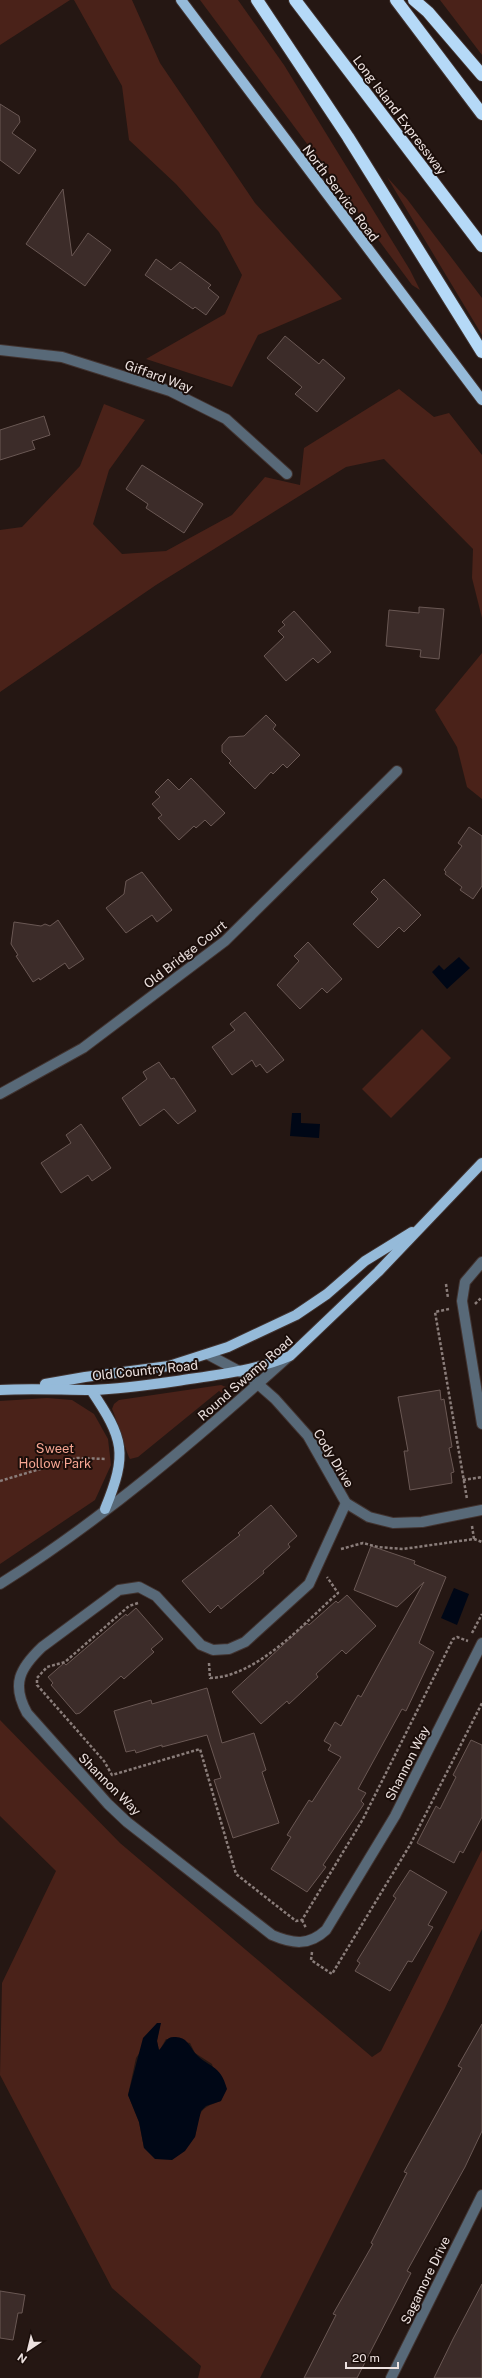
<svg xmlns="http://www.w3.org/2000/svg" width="482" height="2378" viewBox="0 0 482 2378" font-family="'Public Sans',sans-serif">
  <rect width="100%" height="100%" fill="#251713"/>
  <g fill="#4a2219" fill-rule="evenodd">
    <polygon points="0,0 70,0 0,45"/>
    <polygon points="74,0 132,0 160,63 255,203 342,299 258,335 232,387 146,359 225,314 242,275 219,232 176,184 129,140 122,86"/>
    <polygon points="200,0 238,0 284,65 410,270 420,290 412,285"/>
    <polygon points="440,0 482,0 482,55"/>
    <polygon points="387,177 407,199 482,298 482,335"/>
    <polygon points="399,389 434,417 449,413 482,455 482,618 472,578 473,549 384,459 346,467 156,585 0,692 0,530 22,527 80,466 104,404 145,420 109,470 93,524 122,554 166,551 232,515 265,477 300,485 304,448"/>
    <polygon points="482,653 482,799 467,787 457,747 435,710"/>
    <polygon points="422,1029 451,1058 391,1118 362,1089"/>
    <path d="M 221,1385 L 226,1387 L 222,1393 L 219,1391 L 138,1457 L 130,1459 C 127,1455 116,1417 112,1409 L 114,1404 L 119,1400 Z"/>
    <polygon points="47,1398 72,1400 94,1414 108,1439 111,1465 95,1500 0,1564 0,1401"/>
    <path d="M 0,1720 L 120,1843 L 372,2057 L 381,2051 L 482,1850 L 482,1929 L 445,2008 L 260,2378 L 198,2378 L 201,2366 L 112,2288 L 0,2075 L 2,1983 L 56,1871 L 0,1816 ZM 160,2023 L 157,2041 L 159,2051 L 166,2039 L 190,2043 L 195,2053 L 212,2064 L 221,2101 C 196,2109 200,2114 195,2137 L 144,2148 L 139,2122 L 128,2095 L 136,2058 Z"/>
  </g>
  <g fill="#000716">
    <polygon points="459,957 470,968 447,989 432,972 439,965 444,970"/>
    <polygon points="292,1113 301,1113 301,1123 320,1124 319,1138 290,1136"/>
    <polygon points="454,1588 469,1594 457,1625 441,1618"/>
    <path d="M 157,2023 L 161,2023 L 157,2041 L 159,2050 C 165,2045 165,2037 174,2037 C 186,2036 189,2045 195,2053 C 208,2068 220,2063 227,2089 L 221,2101 L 206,2106 L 201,2111 L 195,2137 L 185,2151 L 172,2160 L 155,2159 L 144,2148 L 139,2122 L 128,2095 L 143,2038 Z"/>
  </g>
  <g fill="#3c2c29" stroke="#6a5854">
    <polygon points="0,104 19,116 20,122 12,133 36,150 19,174 0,160"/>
    <polygon points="63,189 72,256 88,233 111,250 85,286 26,244"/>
    <polygon points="156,259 171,270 180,262 211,285 208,288 219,297 206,315 195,307 193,309 145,275"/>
    <polygon points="285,336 319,364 323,359 345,378 317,412 295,394 302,387 267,358"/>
    <polygon points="44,416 50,435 32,441 35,449 0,460 0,430"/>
    <polygon points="142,465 203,504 184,533 146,508 148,504 126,489"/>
    <polygon points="419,607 444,609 439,659 420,657 421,650 386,646 389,610 419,613"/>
    <polygon points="294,611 331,652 318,663 313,658 286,681 264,656 284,637 278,631 285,625 282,622"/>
    <polygon points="266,715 276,725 273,729 300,755 287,768 283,764 273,774 271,772 255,789 229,763 231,761 222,752 222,745 229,737 244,736"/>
    <polygon points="191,778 225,813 211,826 205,820 196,828 194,826 179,840 158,818 162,815 152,804 160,797 155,792 168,779 179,790"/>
    <polygon points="469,827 482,836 482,886 473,899 460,890 462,887 445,874 446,872 444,870 462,846 458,843"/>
    <polygon points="142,872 172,910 157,922 152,915 126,933 106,908 124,894 126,881"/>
    <polygon points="384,879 421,915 404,932 399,927 378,948 353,924 378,899 371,892"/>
    <polygon points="58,920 84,959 69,969 65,963 40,980 39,978 33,982 16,956 18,955 11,944 14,922 41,926 45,924 50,926"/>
    <polygon points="308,942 342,979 327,993 322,988 300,1009 277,985 299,961 294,956"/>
    <polygon points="245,1012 284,1060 267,1073 260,1064 256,1067 252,1060 232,1075 212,1047 235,1030 230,1024"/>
    <polygon points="159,1062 171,1079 174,1078 196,1111 178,1124 164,1109 140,1126 122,1098 147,1079 143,1072"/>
    <polygon points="81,1124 111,1168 92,1181 88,1175 61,1193 41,1163 71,1143 66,1135"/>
    <polygon points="440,1390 441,1400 444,1399 452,1447 449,1448 454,1472 451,1473 452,1483 410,1490 404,1451 408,1451 398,1397"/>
    <polygon points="271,1505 297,1536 288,1544 290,1547 263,1571 264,1573 221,1609 218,1605 210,1613 182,1581 240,1535 238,1533"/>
    <polygon points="371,1546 415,1561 414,1564 446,1577 419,1643 434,1652 406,1711 402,1709 358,1789 366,1793 361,1801 364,1804 323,1865 326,1867 307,1892 271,1869 291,1837 287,1835 309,1800 312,1802 341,1757 328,1750 331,1745 324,1741 335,1722 341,1726 358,1695 361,1697 424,1582 397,1607 354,1590"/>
    <polygon points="347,1595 376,1626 346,1654 342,1650 316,1674 318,1677 289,1704 287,1701 261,1724 232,1692 307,1623 309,1625 336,1601 338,1603"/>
    <polygon points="136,1608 163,1639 151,1649 154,1652 124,1679 121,1676 80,1713 76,1714 51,1685 53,1683 48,1677 64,1663 66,1665 126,1614 127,1616"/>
    <polygon points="207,1688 222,1743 254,1733 266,1770 262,1772 279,1823 233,1838 214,1780 221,1778 207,1735 162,1747 162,1745 136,1753 135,1750 126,1752 114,1711 151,1700 152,1704"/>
    <polygon points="471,1740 482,1745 482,1817 463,1853 460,1851 454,1863 417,1843 436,1806 440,1809 456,1777 453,1775"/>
    <polygon points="410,1870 447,1892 428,1925 433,1927 412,1962 408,1961 390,1991 355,1971 360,1963 357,1961 396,1898 393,1896"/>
    <polygon points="482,2024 482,2131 465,2167 407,2271 411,2273 357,2378 304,2378 336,2315 333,2314 373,2244 371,2243 407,2173 404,2172 462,2068 458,2066"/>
    <polygon points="482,2284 482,2378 434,2378 453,2339"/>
    <polygon points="0,2291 25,2295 22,2313 18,2313 13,2340 0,2338"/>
  </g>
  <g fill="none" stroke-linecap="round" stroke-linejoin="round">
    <defs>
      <g id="minor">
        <polyline points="0,350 62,357 170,391 226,419 287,474"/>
        <polyline points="0,1094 83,1048 225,941 397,771"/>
        <polyline points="482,1262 465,1282 462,1301 482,1424"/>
        <polyline points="209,1355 250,1377 275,1399 308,1436 346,1503 369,1517 393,1523 422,1522 482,1510"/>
        <path d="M 346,1503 L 309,1584 L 245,1642 L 229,1649 L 213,1650 L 201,1645 L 156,1596 L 139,1587 L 119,1590 L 42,1647 C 20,1668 11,1684 27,1713 L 108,1804 L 127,1822 L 272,1935 C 293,1944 309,1946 326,1930 L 395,1816 L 482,1643"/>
        <path d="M 0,1584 C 102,1520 199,1437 288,1357"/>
        <polyline points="391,2378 482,2195"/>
      </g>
      <g id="major">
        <polyline points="181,0 482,400"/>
        <polyline points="45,1384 85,1377 169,1366 228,1347 296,1315 327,1294 365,1261 412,1232"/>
        <path d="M 0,1390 C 31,1388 61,1390 92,1390 C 120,1389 149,1385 177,1381 C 215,1375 254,1371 290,1356 L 378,1272 L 482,1163"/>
        <path d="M 91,1390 C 124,1439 128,1453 105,1509"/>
      </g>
      <g id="highway">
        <polyline points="257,0 348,137 482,352"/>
        <polyline points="295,0 482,246"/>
        <polyline points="396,0 482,114"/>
        <polyline points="414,0 428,12 482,75"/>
      </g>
    </defs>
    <use href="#minor" stroke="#413330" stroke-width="12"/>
    <use href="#major" stroke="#413330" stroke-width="12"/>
    <use href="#highway" stroke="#413330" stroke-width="14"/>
    <g stroke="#8a7d7a" stroke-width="2.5" stroke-dasharray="3 2" stroke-linecap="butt">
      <polyline points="446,1284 448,1298"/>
      <polyline points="475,1304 482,1297"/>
      <polyline points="449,1309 435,1312 467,1499"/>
      <polyline points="463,1480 482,1477"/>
      <polyline points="0,1481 77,1458 106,1459"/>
      <polyline points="472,1526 474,1539"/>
      <polyline points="341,1549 363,1543 378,1547 403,1549 474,1539 482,1542"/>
      <polyline points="138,1603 129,1606 65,1662 47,1667 37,1678 37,1685 104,1761 112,1775 200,1749 236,1874 296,1921 302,1920 305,1915 363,1819 453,1639 457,1637 468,1641"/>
      <polyline points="472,1633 482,1614"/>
      <path d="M 209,1663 L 210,1678 C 257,1677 304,1623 338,1593 L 327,1577"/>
      <polyline points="302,1920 306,1928"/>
      <polyline points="312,1952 311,1960 332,1974 410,1845 482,1703"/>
    </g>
    <use href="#minor" stroke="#586978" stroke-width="10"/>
    <use href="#major" stroke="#95bad9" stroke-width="10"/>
    <use href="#highway" stroke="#b5d9f7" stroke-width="12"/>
  </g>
  <g text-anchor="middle" stroke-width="4" stroke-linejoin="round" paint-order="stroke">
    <g font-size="13" fill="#ece1df" stroke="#1b0e0a">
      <text transform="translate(400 115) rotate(53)" y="5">Long Island Expressway</text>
      <text transform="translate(341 193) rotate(53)" y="5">North Service Road</text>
      <text transform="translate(159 376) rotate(20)" y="5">Giffard Way</text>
      <text transform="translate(185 954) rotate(-38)" y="5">Old Bridge Court</text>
      <text transform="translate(145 1370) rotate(-6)" y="5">Old Country Road</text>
      <text transform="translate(245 1378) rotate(-41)" y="5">Round Swamp Road</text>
      <text transform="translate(334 1458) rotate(59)" y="5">Cody Drive</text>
      <text transform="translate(407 1763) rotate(-63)" y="5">Shannon Way</text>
      <text transform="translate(110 1784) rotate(45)" y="5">Shannon Way</text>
      <text transform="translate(425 2280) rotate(-64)" y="5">Sagamore Drive</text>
    </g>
    <g font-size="13" fill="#f7a693" stroke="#1b0e0a">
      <text x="55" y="1453">Sweet<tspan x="55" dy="15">Hollow Park</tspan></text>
    </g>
  </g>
  <g transform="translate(28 2350) rotate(215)" stroke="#1b0e0a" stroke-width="3" paint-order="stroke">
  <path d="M0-3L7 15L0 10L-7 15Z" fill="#ece1df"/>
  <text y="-6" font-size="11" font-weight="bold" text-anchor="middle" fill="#ece1df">N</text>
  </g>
  <path d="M346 2362v6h52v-6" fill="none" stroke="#ece1df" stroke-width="2"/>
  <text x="352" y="2362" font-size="12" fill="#ece1df" stroke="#1b0e0a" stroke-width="3" paint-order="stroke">20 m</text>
</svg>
